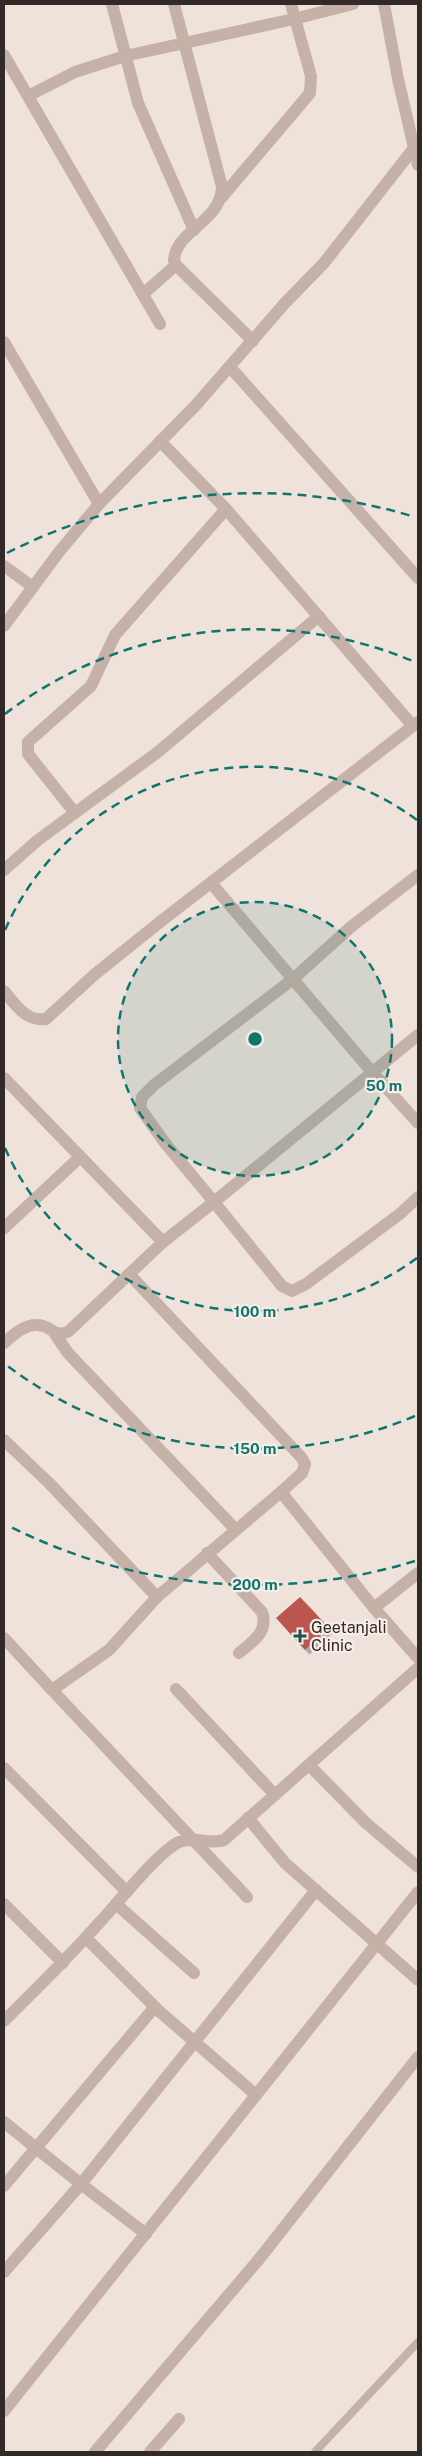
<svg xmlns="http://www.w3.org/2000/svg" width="422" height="2456" viewBox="0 0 422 2456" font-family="'Public Sans',sans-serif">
  <defs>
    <filter id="shadow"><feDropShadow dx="4.5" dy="4.5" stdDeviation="0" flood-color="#0004"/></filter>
  </defs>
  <rect width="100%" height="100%" fill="#efe2db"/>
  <polygon fill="#ba574e" filter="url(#shadow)" points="300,1597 329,1628 305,1650 276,1618"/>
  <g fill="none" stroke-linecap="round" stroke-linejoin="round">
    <polyline stroke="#c6b1a8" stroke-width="8" points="315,2452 418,2342"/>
    <g stroke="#c6b1a8" stroke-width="12">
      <polyline points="112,4 138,103 194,230"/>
      <path d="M 174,4 L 222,187 C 221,222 176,230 174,260 L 176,265 L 253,341"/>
      <polyline points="384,4 398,79 418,165"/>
      <polyline points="4,55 160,324"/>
      <polyline points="28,96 75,72 125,56 294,19 353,4"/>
      <polyline points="222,197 310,93 311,76 291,4"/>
      <polyline points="143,294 176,265"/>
      <polyline points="4,342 99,504"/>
      <polyline points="230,367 418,578"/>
      <polyline points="160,441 226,509 413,726"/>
      <polyline points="4,566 33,587"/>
      <polyline points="4,626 59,552 99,504 196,405 285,303 324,263 418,143"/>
      <polyline points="75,813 28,754 28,742 91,686 115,635 226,509"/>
      <polyline points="4,870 38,840 158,752 319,616"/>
      <polyline points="418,875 352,926 293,979 154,1085 142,1097 140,1108 165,1143 214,1202 418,1035"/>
      <polyline points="211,883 372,1072 418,1123"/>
      <path d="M 4,991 C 15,1004 26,1022 46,1019 L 94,975 L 160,922 L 418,722"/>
      <polyline points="4,1078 163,1242"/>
      <polyline points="4,1228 80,1157"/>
      <polyline points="129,1274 301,1457 305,1464 302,1473 281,1492"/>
      <polyline points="55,1334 68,1353 236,1530"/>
      <path d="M 4,1343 C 14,1334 28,1321 43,1326 C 54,1329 56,1338 69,1331 L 163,1242 L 214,1202 L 282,1286 L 292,1291 L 306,1284 L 401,1213 L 418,1197"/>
      <polyline points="4,1440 50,1484 157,1597 281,1492 374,1608 418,1658"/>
      <path d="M 207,1553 L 262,1612 C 269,1632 252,1642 239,1653"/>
      <polyline points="374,1608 418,1573"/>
      <polyline points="4,1638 52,1690 109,1650 157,1597"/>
      <polyline points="176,1689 275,1795"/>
      <polyline points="52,1690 247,1897"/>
      <polyline points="309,1765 366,1823 418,1867"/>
      <polyline points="4,1768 127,1892"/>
      <polyline points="248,1818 285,1863 418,1980"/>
      <polyline points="4,1904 63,1963"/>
      <polyline points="116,1904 194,1973"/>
      <polyline points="86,1938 159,2011"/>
      <path d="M 4,2021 C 36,1989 69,1957 99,1923 C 117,1904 158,1852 179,1842 C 195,1836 209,1845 224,1840 L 418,1668"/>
      <polyline points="256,2095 159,2011 153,2009 36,2148 81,2184 316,1890"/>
      <polyline points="4,2122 36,2148 4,2186"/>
      <polyline points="4,2272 81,2184 146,2234"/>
      <polyline points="4,2411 418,1892"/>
      <polyline points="95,2452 260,2258 418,2057"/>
      <polyline points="150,2452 179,2419"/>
    </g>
  </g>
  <circle cx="255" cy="1039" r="137" fill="#0f766e" fill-opacity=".12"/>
  <g fill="none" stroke="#0f766e" stroke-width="2.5" stroke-dasharray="9 6">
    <circle cx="255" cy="1039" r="137"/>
    <path d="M417 1258A273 273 0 0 1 5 1148M5 930A273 273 0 0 1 417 820"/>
    <path d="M415 1416A410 410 0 0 1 5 1364M5 714A410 410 0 0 1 415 662"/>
    <path d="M415 1561A546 546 0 0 1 7 1525M7 553A546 546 0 0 1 415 517"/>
  </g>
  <path fill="#21514c" stroke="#f7ede7" stroke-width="2" d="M297.5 1628.5h5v5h5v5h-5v5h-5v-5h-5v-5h5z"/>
  <g text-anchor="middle" stroke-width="4.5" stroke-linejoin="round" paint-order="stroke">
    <g font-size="16" fill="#332928" stroke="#f7ede7" text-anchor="start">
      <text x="311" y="1633">Geetanjali<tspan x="311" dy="18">Clinic</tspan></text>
    </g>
  </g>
  <circle cx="255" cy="1039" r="8" fill="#0f766e" stroke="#f7ede7" stroke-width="2.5"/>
  <g font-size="15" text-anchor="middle" font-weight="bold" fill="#0f766e" stroke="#f7ede7" stroke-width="4.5" stroke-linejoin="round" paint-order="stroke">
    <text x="384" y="1091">50 m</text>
    <text x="255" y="1317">100 m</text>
    <text x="255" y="1454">150 m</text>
    <text x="255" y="1590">200 m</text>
  </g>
  <rect width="422" height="2456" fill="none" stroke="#332928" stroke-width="10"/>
</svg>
